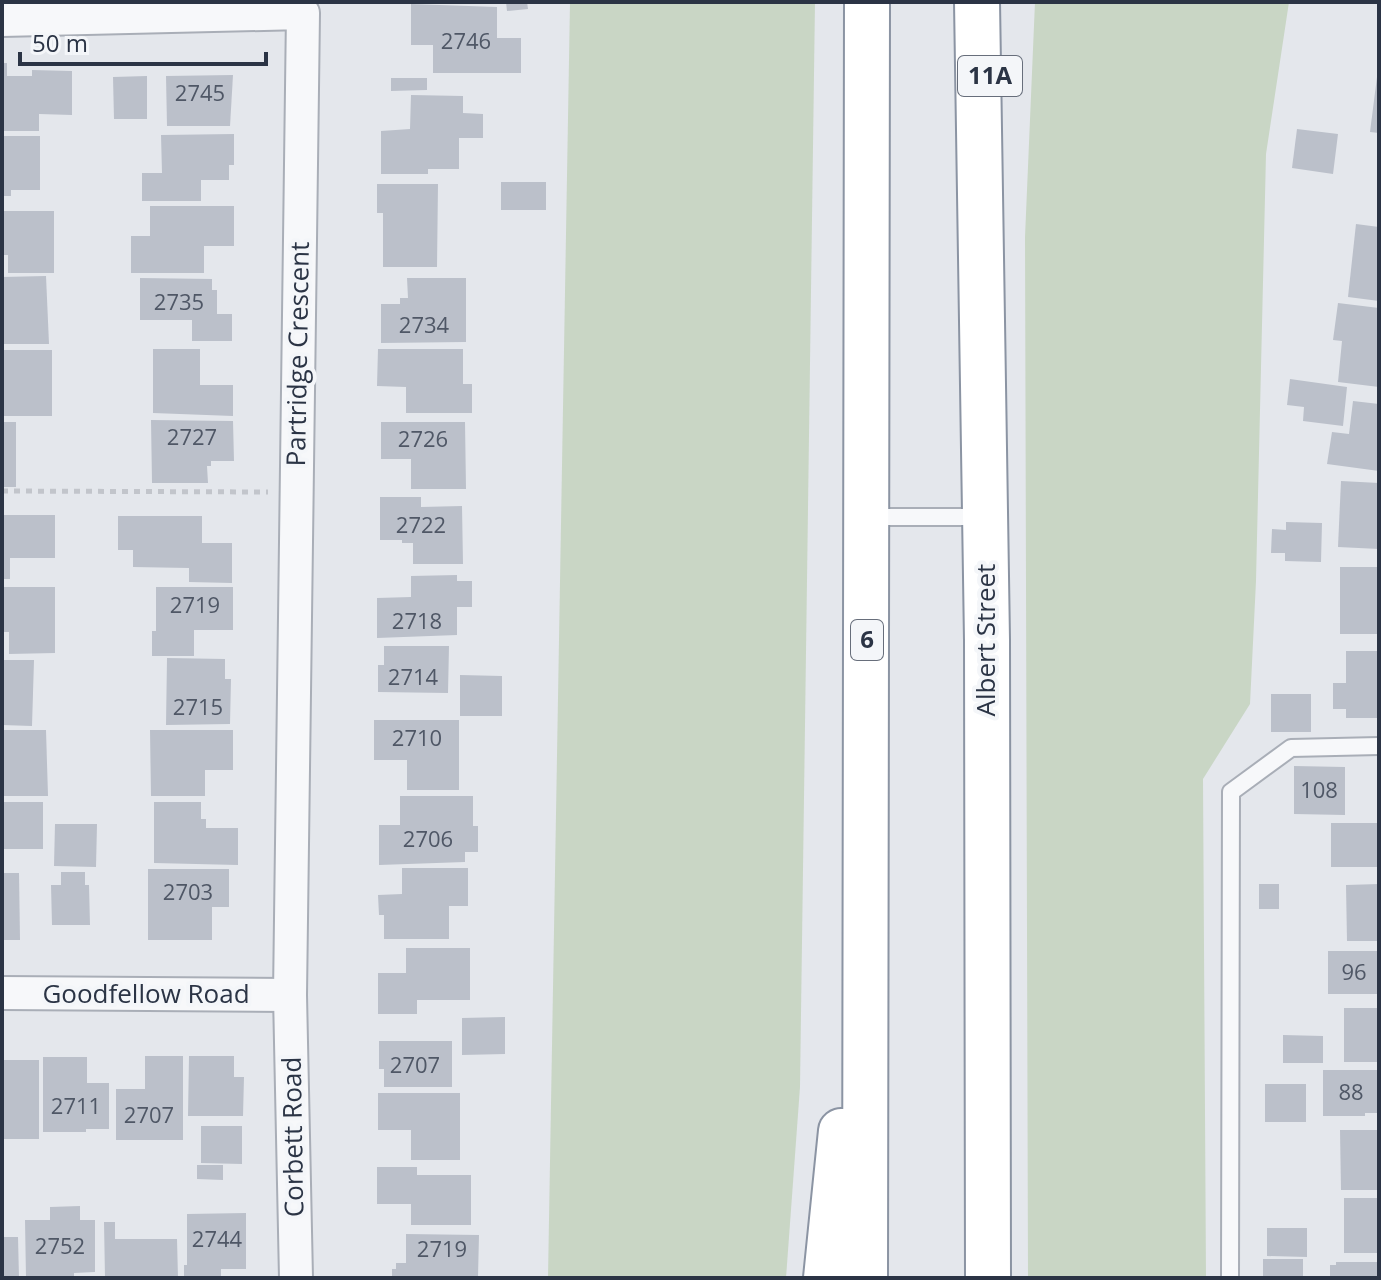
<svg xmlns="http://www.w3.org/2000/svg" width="1381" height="1280" viewBox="0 0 1381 1280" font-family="'Open Sans',sans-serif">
  <rect width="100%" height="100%" fill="#e4e7ec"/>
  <g fill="#c9d6c5">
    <polygon points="570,2 815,2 800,1087 786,1278 548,1278"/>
    <polygon points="1035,2 1289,2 1266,154 1256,581 1250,704 1203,779 1206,1278 1028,1278 1025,237"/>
  </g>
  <g fill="#bbc0ca">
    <polygon points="506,2 527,2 528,9 507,11"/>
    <polygon points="411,4 497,7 497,38 521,38 521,73 433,73 433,45 411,45"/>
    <polygon points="2,63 7,63 7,76 32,76 32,70 72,71 72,115 39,114 39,131 2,131"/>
    <polygon points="233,75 230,126 167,126 166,76"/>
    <polygon points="147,76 147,119 114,119 113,77"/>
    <polygon points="1377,77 1379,77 1379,133 1370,132"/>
    <polygon points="391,78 427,78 427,90 391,91"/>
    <polygon points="411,95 463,96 463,113 483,114 483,138 459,138 459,169 428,169 428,174 381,174 381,131 410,129"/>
    <polygon points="1297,129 1338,134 1333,174 1292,168"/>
    <polygon points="234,134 234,165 229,165 229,180 201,180 201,201 142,201 142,173 162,173 161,135"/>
    <polygon points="2,136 40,136 40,190 11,190 11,196 2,196"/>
    <rect x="501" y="182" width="45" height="28"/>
    <polygon points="377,184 438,184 437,267 383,267 383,213 377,213"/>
    <polygon points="150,206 234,206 234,246 204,246 204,273 131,273 131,236 150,236"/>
    <polygon points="2,211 54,211 54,273 8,273 8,255 2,255"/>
    <polygon points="1356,224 1379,227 1379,301 1348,297"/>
    <polygon points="46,276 49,344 2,344 2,277"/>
    <polygon points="140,278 212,279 212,290 217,290 217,314 232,314 232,341 192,341 192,320 140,320"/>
    <polygon points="407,278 466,278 466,342 381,343 381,304 400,304 400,298 408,298"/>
    <polygon points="1338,303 1379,308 1379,387 1338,382 1342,341 1333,340"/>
    <polygon points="153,349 200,349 200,385 233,385 233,416 153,413"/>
    <polygon points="378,349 463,349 463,384 472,384 472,413 406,413 406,387 377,386"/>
    <rect x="2" y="350" width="50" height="66"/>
    <polygon points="1290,379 1347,387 1343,426 1303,421 1304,407 1287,405"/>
    <polygon points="1353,401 1379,404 1379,471 1327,464 1332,432 1349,434"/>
    <polygon points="151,420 233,421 234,461 211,461 211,466 207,466 208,483 152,483"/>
    <rect x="2" y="422" width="14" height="65"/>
    <polygon points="381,422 465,422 466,489 411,489 411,459 381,459"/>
    <polygon points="1341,481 1379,483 1379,549 1338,547"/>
    <polygon points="380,497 421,497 421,507 462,506 463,564 413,564 413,543 402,543 402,540 380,540"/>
    <polygon points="2,515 55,515 55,558 10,558 10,579 2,579"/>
    <polygon points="118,516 202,516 202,543 232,543 232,583 189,582 189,568 133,567 133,550 118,550"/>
    <polygon points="1286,522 1322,523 1321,562 1285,561 1285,553 1271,553 1272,529 1286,530"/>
    <rect x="1340" y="567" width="39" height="67"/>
    <polygon points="457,575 457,581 472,581 472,607 457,607 457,635 377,638 377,598 411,597 411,576"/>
    <polygon points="2,587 55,587 55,653 9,654 9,632 2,632"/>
    <polygon points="156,587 233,587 233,630 194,630 194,656 152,656 152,631 156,631"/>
    <polygon points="384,646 449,646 448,693 378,692 378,665 384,665"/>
    <polygon points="1346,651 1379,651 1379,718 1346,718 1346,709 1333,709 1333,683 1346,683"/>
    <polygon points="167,658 225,659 225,679 231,679 230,724 166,725"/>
    <polygon points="2,660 34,660 32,726 2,725"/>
    <polygon points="460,675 502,676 502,716 460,716"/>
    <rect x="1271" y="694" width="40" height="38"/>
    <polygon points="374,720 459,720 459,790 407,790 407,760 374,760"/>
    <polygon points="2,730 46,730 48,796 3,796"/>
    <polygon points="150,730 233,730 233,770 205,770 205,796 151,796"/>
    <polygon points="1294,766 1345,767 1345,815 1294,814"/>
    <polygon points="400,796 473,796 473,826 478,826 478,852 465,852 465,862 379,865 379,825 400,825"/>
    <rect x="2" y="802" width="41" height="47"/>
    <polygon points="154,802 201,802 201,819 206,819 206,828 238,828 238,865 154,863"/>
    <rect x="1331" y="823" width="48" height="44"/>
    <polygon points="55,824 97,824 96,867 54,866"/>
    <polygon points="402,868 468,868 468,906 449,906 449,939 384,939 384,915 379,915 378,895 402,894"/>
    <polygon points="148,869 229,869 229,907 212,907 212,940 148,940"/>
    <polygon points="61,872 85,872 85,885 89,885 90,925 52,925 51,885 61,885"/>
    <polygon points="2,873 19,873 20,940 2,940"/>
    <rect x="1259" y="884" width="20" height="25"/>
    <polygon points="1379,884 1379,941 1347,941 1346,885"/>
    <polygon points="406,948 470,948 470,1000 417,1000 417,1014 378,1014 378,973 406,973"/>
    <rect x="1328" y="951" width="51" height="43"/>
    <rect x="1344" y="1008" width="35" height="54"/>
    <polygon points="505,1017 505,1054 462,1055 462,1018"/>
    <polygon points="1283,1035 1323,1036 1323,1063 1283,1063"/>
    <polygon points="379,1041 452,1041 452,1087 384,1087 384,1069 379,1069"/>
    <polygon points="145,1056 183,1056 183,1140 116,1140 116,1089 145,1089"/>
    <polygon points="189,1056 234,1056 234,1077 244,1077 243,1116 188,1116"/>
    <polygon points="43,1057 87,1057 87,1083 109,1083 109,1129 86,1129 86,1132 43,1132"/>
    <rect x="2" y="1060" width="37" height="79"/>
    <polygon points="1323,1070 1379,1070 1379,1113 1365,1113 1365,1116 1323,1116"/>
    <rect x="1265" y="1084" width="41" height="38"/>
    <polygon points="378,1093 460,1093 460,1160 411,1160 411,1130 378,1130"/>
    <polygon points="201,1126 242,1126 242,1164 201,1163"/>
    <polygon points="1340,1130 1379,1130 1379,1190 1341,1190"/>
    <polygon points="197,1165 223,1165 223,1180 197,1179"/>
    <polygon points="377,1167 417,1167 417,1175 471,1175 471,1225 411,1225 411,1204 377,1204"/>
    <rect x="1344" y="1198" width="35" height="55"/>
    <polygon points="80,1206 80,1220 95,1220 95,1272 74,1273 74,1278 26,1278 25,1220 50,1220 50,1207"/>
    <polygon points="246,1213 246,1269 221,1269 221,1278 184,1278 184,1265 187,1265 187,1214"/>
    <polygon points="104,1222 115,1222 115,1239 177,1239 178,1278 105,1278"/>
    <polygon points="1267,1228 1307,1228 1307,1257 1267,1256"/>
    <polygon points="406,1234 479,1235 478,1277 392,1278 392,1269 396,1269 396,1263 406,1263"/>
    <polygon points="2,1237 18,1237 19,1278 2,1278"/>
    <rect x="1263" y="1259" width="40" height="19"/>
    <polygon points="1336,1262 1379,1262 1379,1278 1330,1278 1330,1265 1336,1265"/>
  </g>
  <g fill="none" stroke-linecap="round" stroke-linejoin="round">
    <defs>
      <g id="lane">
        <polyline points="869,517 982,517"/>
        <polyline points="1230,1278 1231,792 1291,748 1379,746"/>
      </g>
      <g id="street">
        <polyline points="2,20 303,13 290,995 296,1278"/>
        <polyline points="2,993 290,995"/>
      </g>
      <g id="highway">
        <polyline points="977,2 987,640 988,1278"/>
        <polyline points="826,1278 841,1131"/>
        <polyline points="865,1278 867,2"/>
      </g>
    </defs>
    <use href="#lane" stroke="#a9aeb7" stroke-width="20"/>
    <use href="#street" stroke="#a9aeb7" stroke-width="36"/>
    <use href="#highway" stroke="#8b94a3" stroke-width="48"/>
    <polyline stroke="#c2c5cb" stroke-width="5" stroke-dasharray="6 6" stroke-linecap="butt" points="2,491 268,492"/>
    <use href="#lane" stroke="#f7f8fa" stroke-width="16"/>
    <use href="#street" stroke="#f7f8fa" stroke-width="32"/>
    <use href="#highway" stroke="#fff" stroke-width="44"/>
  </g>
  <g text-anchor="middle" stroke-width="8" stroke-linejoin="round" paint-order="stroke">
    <g font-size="22" fill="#4f5766">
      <text x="466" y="49">2746</text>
      <text x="200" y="101">2745</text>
      <text x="179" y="310">2735</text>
      <text x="424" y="333">2734</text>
      <text x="192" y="445">2727</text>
      <text x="423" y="447">2726</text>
      <text x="421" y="533">2722</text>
      <text x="195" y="613">2719</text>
      <text x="417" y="629">2718</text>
      <text x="413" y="685">2714</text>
      <text x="198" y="715">2715</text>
      <text x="417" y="746">2710</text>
      <text x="1319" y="798">108</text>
      <text x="428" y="847">2706</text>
      <text x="188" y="900">2703</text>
      <text x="1354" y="980">96</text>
      <text x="415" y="1073">2707</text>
      <text x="1351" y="1100">88</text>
      <text x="76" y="1114">2711</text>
      <text x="149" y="1123">2707</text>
      <text x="217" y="1247">2744</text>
      <text x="60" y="1254">2752</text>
      <text x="442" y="1257">2719</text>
    </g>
    <g fill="#f4f6f9" stroke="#676e7b" stroke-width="2">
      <rect x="958" y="56" width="64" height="40" rx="6"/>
      <rect x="851" y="620" width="32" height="40" rx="6"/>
    </g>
    <g font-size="24" font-weight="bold" fill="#2b3445">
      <text x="990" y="84">11A</text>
      <text x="867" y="648">6</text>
    </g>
    <g font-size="26" fill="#2b3445" stroke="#f4f6f9">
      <text transform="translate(298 354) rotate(-89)" y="9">Partridge Crescent</text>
      <text transform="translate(986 640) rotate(-90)" y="9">Albert Street</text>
      <text x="146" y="1003">Goodfellow Road</text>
      <text transform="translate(293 1137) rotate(-91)" y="9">Corbett Road</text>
    </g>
  </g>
  <rect width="1381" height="1280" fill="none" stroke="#2b3445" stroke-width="8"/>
  <path d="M20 52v12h246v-12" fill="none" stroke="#2b3445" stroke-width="4"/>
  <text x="32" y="52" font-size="24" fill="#2b3445" stroke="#f4f6f9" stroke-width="6" paint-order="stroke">50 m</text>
</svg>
